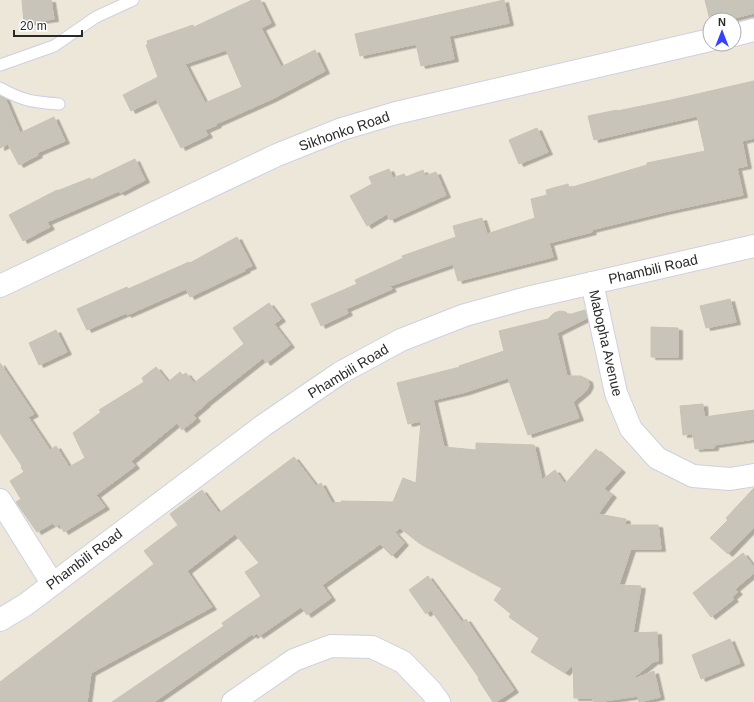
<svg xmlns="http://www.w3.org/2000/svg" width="754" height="702" viewBox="0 0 754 702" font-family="Arial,sans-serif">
  <defs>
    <filter id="shadow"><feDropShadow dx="4.5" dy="2.5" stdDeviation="0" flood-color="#0004"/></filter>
  </defs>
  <rect width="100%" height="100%" fill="#ede7d9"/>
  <g fill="#c8c4b9" stroke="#c8c3b3" fill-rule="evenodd" filter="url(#shadow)">
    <polygon points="22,0 51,0 54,19 24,23"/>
    <path d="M 252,0 L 260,0 L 271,23 L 261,28 L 281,67 L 315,50 L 325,71 L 272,99 L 216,124 L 217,125 L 205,130 L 208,135 L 181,148 L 156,99 L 131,111 L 123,95 L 158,77 L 146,45 L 148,44 L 147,41 L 193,25 L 194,27 ZM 226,50 L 242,87 L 205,103 L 185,64 Z"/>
    <polygon points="504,0 509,23 449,36 454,59 421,66 416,44 360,56 355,34"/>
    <polygon points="705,0 754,0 754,13 726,20 710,20"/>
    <polygon points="754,81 754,138 742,141 747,166 737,168 743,195 664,212 591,230 592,232 549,243 553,257 458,281 453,264 390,286 392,289 346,309 348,313 321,326 311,304 357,284 355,280 403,258 402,256 456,237 453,226 482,218 487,234 535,218 531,199 547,195 546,190 568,184 569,188 647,165 647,163 705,151 697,116 594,140 588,116 617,110 617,111 671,100"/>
    <polygon points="0,96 5,98 20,133 54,117 65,141 37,153 38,155 19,165 8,144 0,148"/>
    <polygon points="537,128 548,152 519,164 509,140"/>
    <polygon points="135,159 145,180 120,193 119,191 47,222 50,227 23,241 9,215 57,190 57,191 90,178 91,180"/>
    <polygon points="389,169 393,178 404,174 406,177 423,170 425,176 436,172 446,195 390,220 387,214 367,226 350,196 372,184 369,177"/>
    <polygon points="237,237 252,266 245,269 246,270 190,297 186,289 127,315 126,313 87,330 77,309 127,287 128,289 189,262 190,263"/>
    <polygon points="730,299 736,322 706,328 700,306"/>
    <polygon points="269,303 281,319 274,324 290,345 266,363 263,358 205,404 206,404 193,415 196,419 182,430 177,423 131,461 135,466 96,495 105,507 64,532 59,524 55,526 53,523 37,532 16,502 21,499 10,481 24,472 21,467 22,466 0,433 0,363 34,414 28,417 50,450 56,446 69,467 85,458 73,433 101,412 99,410 144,382 142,378 156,367 168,382 180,372 183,375 186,373 194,383 244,344 233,328"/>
    <polygon points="585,310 587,318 557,333 567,376 581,376 588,380 589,385 586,391 573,402 579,418 528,435 508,378 466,392 433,400 444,447 476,450 476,443 534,445 542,480 555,470 565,484 596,449 621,470 604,489 612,495 598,514 626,519 625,525 658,525 661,549 631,549 619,585 641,586 633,633 657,632 658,661 652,662 652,663 633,678 634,679 654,671 660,697 639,702 638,696 597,702 594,702 592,698 574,698 573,665 565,673 531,652 539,638 509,617 511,614 494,600 502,588 419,543 400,528 396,531 392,529 404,543 392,556 380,544 322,585 331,598 307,615 301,607 259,636 257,633 253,636 252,634 154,702 112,702 224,626 222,623 261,596 245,572 259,563 235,534 187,571 212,607 91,673 87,702 0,702 0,682 154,564 144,551 178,525 170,514 202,490 219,513 294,457 316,486 321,483 332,503 344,502 341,501 393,502 403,478 416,483 421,421 408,424 397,383 460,367 459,366 504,351 499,331 548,319 554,313 560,311 566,312 568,315"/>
    <polygon points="651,327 678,328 678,357 651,357"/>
    <polygon points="56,330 67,352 39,365 29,343"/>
    <polygon points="703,404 704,417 754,410 754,439 714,445 714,448 695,449 693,434 683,435 680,406"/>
    <polygon points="754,488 754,527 728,554 710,538 728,520 726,518"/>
    <polygon points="743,553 754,567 754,573 735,589 738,592 732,597 734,599 711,617 693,593"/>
    <polygon points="428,576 462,622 466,619 514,690 496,702 493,702 478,679 479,678 431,610 426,614 409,590"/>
    <polygon points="730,639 740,663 701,679 692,655"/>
  </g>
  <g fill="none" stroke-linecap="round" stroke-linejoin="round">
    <defs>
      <g id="service">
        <polyline points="0,65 54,46 96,17 133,0"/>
        <path d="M 0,88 C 23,101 33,102 59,104"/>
      </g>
      <g id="minor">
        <polyline points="734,35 754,30"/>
        <polyline points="592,283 616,393 631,429 657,458 693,476 730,479 754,475"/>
        <polyline points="0,286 277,155 342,129 396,113 710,40"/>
        <polyline points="0,500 52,583"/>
        <polyline points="233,702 294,660 331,646 372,647 403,662 431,691 439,702"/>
      </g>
      <polyline id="tertiary" points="0,620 25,605 264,425 340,373 401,340 465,315 527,298 754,246"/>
    </defs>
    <use href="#service" stroke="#ced0e4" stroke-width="13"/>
    <use href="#minor" stroke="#ced0e4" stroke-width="24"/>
    <use href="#tertiary" stroke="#ced0e4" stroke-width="24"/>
    <use href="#service" stroke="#fff" stroke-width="11"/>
    <use href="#minor" stroke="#fff" stroke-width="22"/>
    <use href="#tertiary" stroke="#fff" stroke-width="22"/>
  </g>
  <g text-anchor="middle" stroke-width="3.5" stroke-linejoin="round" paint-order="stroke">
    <g font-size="14" fill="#292929" stroke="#fff">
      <text transform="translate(344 131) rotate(-19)" y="5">Sikhonko Road</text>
      <text transform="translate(653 269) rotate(-13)" y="5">Phambili Road</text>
      <text transform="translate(606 343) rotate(77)" y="5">Mabopha Avenue</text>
      <text transform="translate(348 371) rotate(-31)" y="5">Phambili Road</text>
      <text transform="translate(84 559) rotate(-37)" y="5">Phambili Road</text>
    </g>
  </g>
  <g transform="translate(722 32)"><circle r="19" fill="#ffffff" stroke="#a9a9a9"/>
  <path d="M0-3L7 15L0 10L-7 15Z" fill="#3442ff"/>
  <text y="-6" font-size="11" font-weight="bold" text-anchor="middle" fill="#292929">N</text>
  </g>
  <path d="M14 30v6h68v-6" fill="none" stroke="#292929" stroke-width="2"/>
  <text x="20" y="30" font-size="12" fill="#292929" stroke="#ffffff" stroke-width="3" paint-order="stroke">20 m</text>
</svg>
